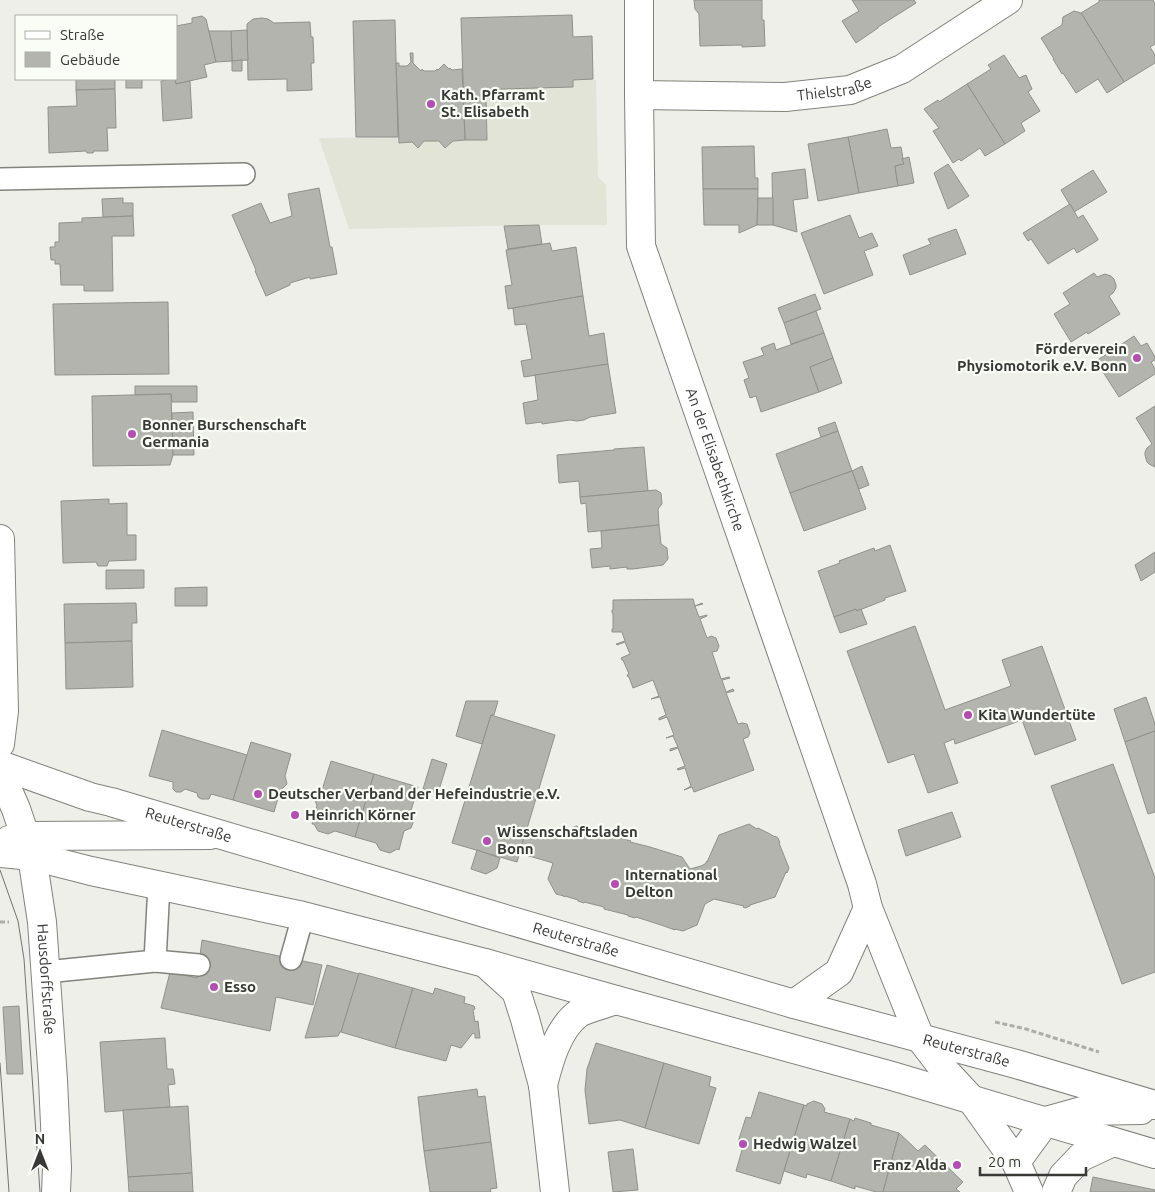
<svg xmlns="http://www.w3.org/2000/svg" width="1155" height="1192" viewBox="0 0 1155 1192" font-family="Ubuntu,sans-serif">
  <rect width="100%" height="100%" fill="#edefe8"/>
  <polygon fill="#e1e4d6" points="572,15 573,37 592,36 593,79 596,80 598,177 606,185 607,225 539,225 349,229 319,138 398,137 399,142 412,142 418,148 424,141 439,141 445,148 453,141 464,140 461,18"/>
  <g fill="#b3b4ae" stroke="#8f918b">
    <polygon points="694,0 762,0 762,20 764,20 765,46 742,47 742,45 700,46 699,14 695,9"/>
    <polygon points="852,0 914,0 916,3 878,27 878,28 856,43 842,21 859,11"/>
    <polygon points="1099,0 1153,0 1155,3 1155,44 1150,47 1155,55 1155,63 1124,82 1081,13 1099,2"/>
    <polygon points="1074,11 1081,13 1124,82 1107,93 1098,79 1076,93 1063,73 1062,74 1053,59 1054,59 1041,38 1062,25 1063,17"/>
    <polygon points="572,15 573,37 592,36 593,79 573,80 573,87 501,89 501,97 486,98 487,140 465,140 461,18"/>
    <polygon points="202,16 206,19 216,62 204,65 207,77 176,84 175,79 176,79 176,26 192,23 192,18"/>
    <polygon points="262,18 268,19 274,23 310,22 311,37 313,37 314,63 311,63 312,90 287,91 287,79 248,80 247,24 253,19"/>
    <polygon points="395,20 398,137 356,137 353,21"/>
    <polygon points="247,30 248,60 232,61 231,31"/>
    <polygon points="209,31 231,31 232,61 216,62"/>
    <polygon points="410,53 413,53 413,63 421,71 422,69 424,71 435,71 437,69 438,70 444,64 449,69 450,68 452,70 462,69 465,140 453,141 445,148 439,141 424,141 418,148 412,142 399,143 396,63 399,63 399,66 407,66 411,62"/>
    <polygon points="1004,55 1019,78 1026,75 1032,89 1028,92 1040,111 1021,123 1025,131 1005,144 967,84 991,69 988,65"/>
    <polygon points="242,60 242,71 232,71 232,61"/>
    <polygon points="76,79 115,79 115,89 76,90"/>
    <rect x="126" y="79" width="16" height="9"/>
    <polygon points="170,79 175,79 176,84 190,81 192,118 163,121 161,81"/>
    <polygon points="967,84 1005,144 985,156 980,148 961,161 959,159 953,163 933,131 939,128 924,109 938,100 939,102"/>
    <polygon points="115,89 116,128 107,128 108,151 94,151 93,153 87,153 86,151 49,153 48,107 77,106 76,90"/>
    <polygon points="887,129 891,148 901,147 904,164 895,166 898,186 859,193 848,137"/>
    <polygon points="848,137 859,193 818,201 808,144"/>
    <polygon points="754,146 755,178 758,178 758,189 703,189 702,147"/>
    <polygon points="909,157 914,183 898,186 895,166 904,164 902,159"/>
    <polygon points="948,164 969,196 948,209 934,173"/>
    <polygon points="805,169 808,198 793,200 797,232 773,225 772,173"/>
    <polygon points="1093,170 1107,192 1074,212 1061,190"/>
    <polygon points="319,188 330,247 332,247 337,274 310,279 310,277 290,283 290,285 266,296 255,271 256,270 232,215 261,203 270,223 292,216 288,194"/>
    <polygon points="703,189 758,189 757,225 739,233 739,225 704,225"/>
    <polygon points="123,198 123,203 133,203 133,216 103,217 102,199"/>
    <polygon points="758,198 773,198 773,225 757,225"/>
    <polygon points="1070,204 1078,218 1083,215 1098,239 1098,240 1077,253 1074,248 1048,264 1031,239 1028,241 1023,233"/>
    <polygon points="850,215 859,238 872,233 878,246 864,251 873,275 824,294 801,233"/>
    <polygon points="133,216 134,236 112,236 113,291 84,291 84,285 61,285 60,264 55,264 55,260 51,260 50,247 55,247 55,242 59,242 59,223 82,222 82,218"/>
    <polygon points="539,225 542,244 508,249 504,226"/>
    <polygon points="956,229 966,254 910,275 903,255 931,244 928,239"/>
    <polygon points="550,243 552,251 576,247 583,296 508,309 505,286 512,285 506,250"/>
    <polygon points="1094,273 1097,277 1105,274 1111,276 1114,279 1116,285 1116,288 1113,293 1109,296 1120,314 1088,334 1087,332 1071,342 1054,314 1070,304 1063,293"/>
    <polygon points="815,294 821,309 784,323 778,308"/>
    <polygon points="583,296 589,336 604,333 608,364 524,377 521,361 532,359 526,324 515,325 513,308"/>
    <polygon points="168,302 169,374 55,375 53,304"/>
    <polygon points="816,311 824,333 791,344 784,323"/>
    <polygon points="824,333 833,358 810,367 819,392 761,412 756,396 750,398 744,380 749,378 743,362 764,355 761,348 774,343 776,350"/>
    <polygon points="1134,336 1141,346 1147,343 1155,357 1155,360 1151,362 1155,369 1155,374 1119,397 1096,361"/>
    <polygon points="833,358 842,383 819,392 810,367"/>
    <polygon points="608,364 616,413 590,417 584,420 577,421 570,420 542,424 542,422 526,424 523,403 538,400 535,375"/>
    <polygon points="135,386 197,386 197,402 172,402 171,394 135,395"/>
    <polygon points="171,394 173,455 170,465 93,466 92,396"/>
    <polygon points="1155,406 1155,467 1149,464 1147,462 1145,455 1145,452 1147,448 1152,444 1136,418"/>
    <polygon points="193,412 194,455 173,455 172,413"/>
    <polygon points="835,422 838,431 821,437 818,428"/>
    <polygon points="838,431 852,471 790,493 776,454"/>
    <polygon points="644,447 648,491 580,497 579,481 559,483 557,455 614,450 614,449"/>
    <polygon points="862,466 869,485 859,489 852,471"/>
    <polygon points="852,471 866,509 804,531 790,493"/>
    <polygon points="656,490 661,493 662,504 658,509 659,525 588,532 586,503 581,504 580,497"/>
    <polygon points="109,499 109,504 127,503 127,535 136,535 136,560 109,561 107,566 98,566 96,562 63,563 61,501"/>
    <polygon points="659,525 661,544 667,548 668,559 663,565 633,569 627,569 627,567 610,569 610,566 592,568 590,549 602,548 601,531"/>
    <polygon points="890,545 906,591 885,598 885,600 857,611 856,609 834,617 818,571 840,563 839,561 874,548 875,551"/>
    <polygon points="1155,552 1155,572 1141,581 1135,565"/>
    <polygon points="106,570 144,570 144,588 106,589"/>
    <polygon points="207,587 207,606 175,606 175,588"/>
    <polygon points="693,599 695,606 702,603 703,604 695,606 699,617 707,615 707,616 700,619 707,638 711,636 716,638 719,646 717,651 712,652 721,679 729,677 730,678 722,680 726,692 733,689 734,691 726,693 738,724 742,723 747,724 750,733 748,737 743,739 754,770 694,792 692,787 684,790 691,786 685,768 678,770 677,769 685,766 678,748 670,751 670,749 678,747 673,736 666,738 674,735 667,717 659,720 659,718 666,715 660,697 651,699 659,696 653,680 633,688 629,677 628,677 627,675 629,674 623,660 622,660 621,658 630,654 625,642 617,645 616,644 625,641 622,632 612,632 612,629 613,629 613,613 612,613 612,610 613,610 613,600"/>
    <polygon points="136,603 137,623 132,623 132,641 65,643 64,604"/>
    <polygon points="856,609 857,611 861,609 867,624 840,633 834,617"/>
    <polygon points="915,626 945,710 1011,686 1002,660 1042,646 1076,740 1035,755 1022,720 955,744 954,739 944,743 958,783 928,793 914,754 888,763 847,651"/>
    <polygon points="132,641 133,687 66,689 65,643"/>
    <polygon points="1146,697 1155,724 1155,731 1125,742 1114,709"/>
    <polygon points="466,701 498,701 494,715 491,715 482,744 456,736"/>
    <polygon points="491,715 555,735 517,862 452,843"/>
    <polygon points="162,730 247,755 233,800 211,794 209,799 201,799 198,797 197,793 185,789 181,792 176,792 173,789 173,782 149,776"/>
    <polygon points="1155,731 1155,812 1148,814 1125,742"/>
    <polygon points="251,742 291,754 285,776 287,784 280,791 274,812 233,800"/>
    <polygon points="432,759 447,764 438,793 423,789"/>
    <polygon points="331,761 374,774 355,837 335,831 328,834 318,831 314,824 312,824 317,805 314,799 316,791 323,787"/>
    <polygon points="1113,764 1155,878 1155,972 1122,984 1051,786"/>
    <polygon points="374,774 418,787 410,814 414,820 411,828 404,831 399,850 397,849 390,853 380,850 376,843 355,837"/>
    <polygon points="952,812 961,837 906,856 898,830"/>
    <polygon points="749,824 757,829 758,828 770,834 775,837 775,836 778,838 780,843 779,843 789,868 787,873 786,872 775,897 750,905 750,906 745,908 743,907 744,906 714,899 705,904 697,925 683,931 675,929 675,930 661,925 636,917 635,918 628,916 628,915 604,909 604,907 584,902 584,903 578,901 578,900 565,896 564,897 564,896 556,894 548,879 553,863 519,853 527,828 561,838 562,833 576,826 584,828 585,827 599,833 599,831 605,833 605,834 631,841 630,842 650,847 682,857 690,869 701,866 705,864 707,861 707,862 719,835"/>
    <polygon points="477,850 500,858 497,868 486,874 471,869"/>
    <polygon points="202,940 322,965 313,1005 276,997 270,1031 161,1008 170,972 197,978"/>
    <polygon points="327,965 359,974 341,1032 340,1032 338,1036 305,1038"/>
    <polygon points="359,973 413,988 395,1048 341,1032"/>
    <polygon points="413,988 433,994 435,988 465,997 464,1003 474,1006 475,1009 473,1010 475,1022 478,1021 480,1038 475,1038 475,1034 473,1033 461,1048 451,1045 446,1061 395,1048"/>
    <polygon points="19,1006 23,1074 7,1074 3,1007"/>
    <polygon points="165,1038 167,1069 173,1069 175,1084 168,1085 170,1107 105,1112 100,1042"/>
    <polygon points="596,1043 664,1063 645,1128 620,1120 589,1124 585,1090 587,1069"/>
    <polygon points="664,1063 711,1077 709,1086 716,1088 699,1144 645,1128"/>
    <polygon points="477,1089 478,1097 485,1096 491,1142 424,1151 418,1097"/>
    <polygon points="759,1092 804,1105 780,1184 736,1171 744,1143 738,1142 746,1117 751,1118"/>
    <polygon points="814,1101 822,1104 825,1109 824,1112 850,1119 831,1181 807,1174 806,1178 784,1171 804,1105 807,1106 807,1104"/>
    <polygon points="188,1106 192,1173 128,1177 123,1110"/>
    <polygon points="855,1118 871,1123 871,1125 899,1133 883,1192 876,1192 855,1186 855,1189 831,1181 850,1119 854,1121"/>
    <polygon points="899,1133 918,1151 925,1145 963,1182 956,1189 960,1192 883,1192"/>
    <polygon points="491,1142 497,1188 490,1189 491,1192 430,1192 424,1151"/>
    <polygon points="633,1149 638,1190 613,1192 608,1152"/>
    <polygon points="192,1173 193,1192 129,1192 128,1177"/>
    <polygon points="1093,1177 1155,1190 1155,1192 1090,1192"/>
  </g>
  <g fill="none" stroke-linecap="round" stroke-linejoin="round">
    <defs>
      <g id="lane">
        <polyline points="0,179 244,174"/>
        <polyline points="291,959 303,916"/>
        <polyline points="155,961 159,885"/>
        <polyline points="46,972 155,961 199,965"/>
      </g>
      <g id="street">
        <path id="s1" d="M 639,0 L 639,95 L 641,246 L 862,884 L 868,908 L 920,1038 L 946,1072 L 971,1099 L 1016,1162 L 1029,1192"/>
        <path id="s2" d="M 639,95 L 785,97 L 850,90 L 902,69 L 1008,0"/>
        <polyline points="0,539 4,711 0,744"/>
        <polyline points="485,963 516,991 525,1019 543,1085 555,1192"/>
        <polyline points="794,1004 839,972 868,908"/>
        <path d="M 543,1085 C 549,1061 558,1028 579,1013 C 586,1009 607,1003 616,1000"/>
        <polyline points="1016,1162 1046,1121"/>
        <polyline points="1056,1192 1063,1176 1081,1157 1113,1142"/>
      </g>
      <g id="secondary">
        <path id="s3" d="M 0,772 L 16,809 L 32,856 L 42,922 L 53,1080 L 57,1168 L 56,1192"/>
        <polyline points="9,840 26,836 210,835"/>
      </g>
      <g id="primary">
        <path id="s4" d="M 0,765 L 90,797 L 111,802 L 485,913 L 794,1004 L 1016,1064 L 1155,1105"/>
        <polyline points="0,853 32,856 91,871 303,916 485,963 616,1000 892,1076 1155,1154"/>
        <polyline points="1046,1121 1082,1111 1141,1110"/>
      </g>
    </defs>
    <use href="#lane" stroke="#82837d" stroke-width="24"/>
    <use href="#street" stroke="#82837d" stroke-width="30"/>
    <use href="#secondary" stroke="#82837d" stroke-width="30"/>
    <use href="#primary" stroke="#82837d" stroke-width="30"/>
    <g stroke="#adaea9" stroke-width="3" stroke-dasharray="5 2.5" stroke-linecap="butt">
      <polyline points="0,922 9,922"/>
      <polyline points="995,1022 1026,1029 1099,1052"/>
    </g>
    <use href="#lane" stroke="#fff" stroke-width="21"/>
    <use href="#street" stroke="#fff" stroke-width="28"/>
    <use href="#secondary" stroke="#fff" stroke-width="28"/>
    <use href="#primary" stroke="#fff" stroke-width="28"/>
    <g stroke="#737470" stroke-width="1">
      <polyline points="0,870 18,921 24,959 40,1192"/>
      <polyline points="0,1063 9,1192"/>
    </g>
  </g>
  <g fill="#b54eb2" stroke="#fafcf6" stroke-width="2">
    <circle cx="431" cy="104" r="5"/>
    <circle cx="1137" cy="358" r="5"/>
    <circle cx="132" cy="434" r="5"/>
    <circle cx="968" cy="715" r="5"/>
    <circle cx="258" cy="794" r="5"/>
    <circle cx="295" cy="815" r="5"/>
    <circle cx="487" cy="841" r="5"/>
    <circle cx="615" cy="884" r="5"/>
    <circle cx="214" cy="987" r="5"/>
    <circle cx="743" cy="1144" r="5"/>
    <circle cx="957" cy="1165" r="5"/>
  </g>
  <g text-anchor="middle" stroke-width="4.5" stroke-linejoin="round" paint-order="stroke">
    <g font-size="15" fill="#383836" stroke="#fafcf6">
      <text dy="5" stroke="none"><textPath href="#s2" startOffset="196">Thielstraße</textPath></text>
      <text dy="5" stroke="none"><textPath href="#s1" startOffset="472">An der Elisabethkirche</textPath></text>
      <text dy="5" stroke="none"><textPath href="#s4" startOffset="198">Reuterstraße</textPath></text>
      <text dy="5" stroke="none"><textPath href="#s4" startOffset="602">Reuterstraße</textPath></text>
      <text dy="5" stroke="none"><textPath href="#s3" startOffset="214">Hausdorffstraße</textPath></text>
      <text dy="5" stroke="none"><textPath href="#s4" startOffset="1008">Reuterstraße</textPath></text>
    </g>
    <g font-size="15" font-weight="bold" fill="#383836" stroke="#fafcf6" text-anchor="start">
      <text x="441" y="100">Kath. Pfarramt<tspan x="441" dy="17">St. Elisabeth</tspan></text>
      <text x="1127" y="354" text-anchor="end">Förderverein<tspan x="1127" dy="17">Physiomotorik e.V. Bonn</tspan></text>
      <text x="142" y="430">Bonner Burschenschaft<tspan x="142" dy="17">Germania</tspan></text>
      <text x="978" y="720">Kita Wundertüte</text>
      <text x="268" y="799">Deutscher Verband der Hefeindustrie e.V.</text>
      <text x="305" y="820">Heinrich Körner</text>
      <text x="497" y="837">Wissenschaftsladen<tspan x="497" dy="17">Bonn</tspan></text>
      <text x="625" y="880">International<tspan x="625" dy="17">Delton</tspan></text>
      <text x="224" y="992">Esso</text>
      <text x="753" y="1149">Hedwig Walzel</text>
      <text x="947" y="1170" text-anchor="end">Franz Alda</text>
    </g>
  </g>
  <rect x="15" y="15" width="162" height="65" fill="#fafcf6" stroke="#acaea9"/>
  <rect x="25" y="31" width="25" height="8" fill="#ffffff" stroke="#acaea9"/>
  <text x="60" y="40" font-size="15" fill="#383836">Straße</text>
  <rect x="25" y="52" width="25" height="15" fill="#b3b4ae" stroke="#acaea9"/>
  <text x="60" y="65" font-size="15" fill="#383836">Gebäude</text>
  <g transform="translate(40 1152)" stroke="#fafcf6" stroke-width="4" paint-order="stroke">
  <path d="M0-4L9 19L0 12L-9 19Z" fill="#383836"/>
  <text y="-8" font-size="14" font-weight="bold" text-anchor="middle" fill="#383836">N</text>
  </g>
  <path d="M980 1167v8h106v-8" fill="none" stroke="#383836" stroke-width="2.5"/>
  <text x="988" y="1167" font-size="15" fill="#383836" stroke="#fafcf6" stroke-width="4" paint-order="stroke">20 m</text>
</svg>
